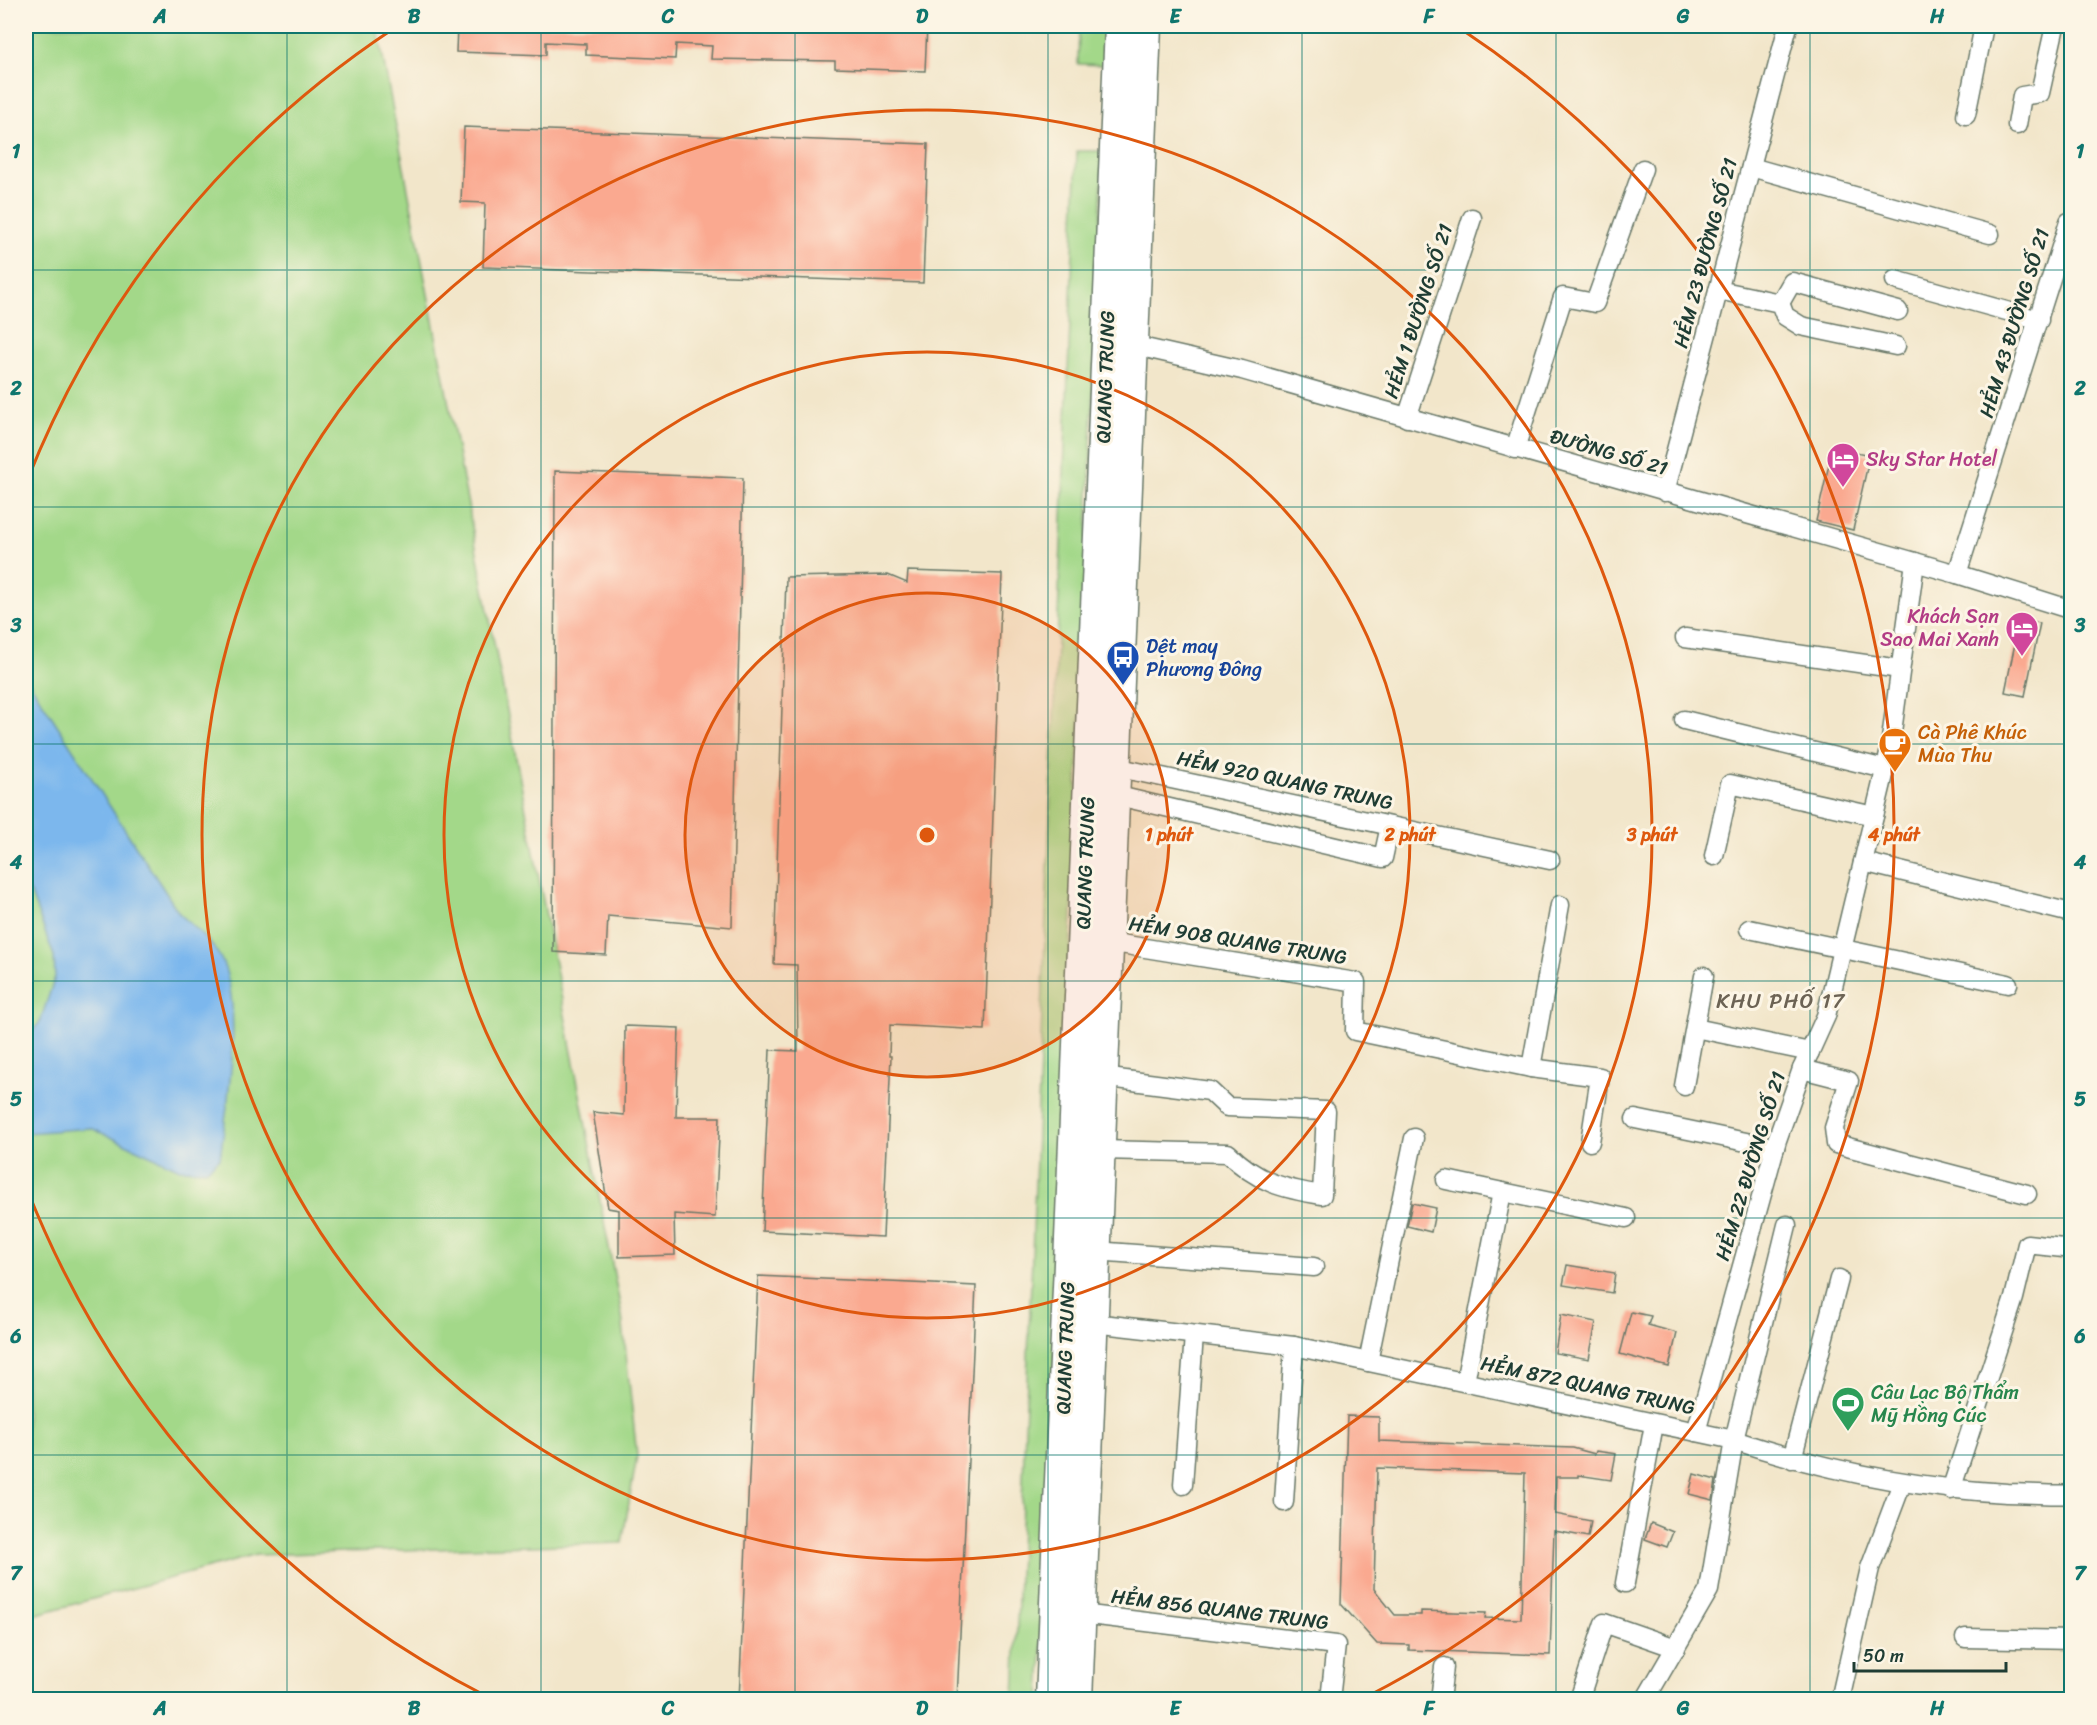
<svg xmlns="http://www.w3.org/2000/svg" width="2097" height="1725" viewBox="0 0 2097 1725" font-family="Sriracha,sans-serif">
  <rect width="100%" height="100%" fill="#fcf5e5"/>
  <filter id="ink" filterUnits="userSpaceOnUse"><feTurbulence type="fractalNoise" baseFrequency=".0167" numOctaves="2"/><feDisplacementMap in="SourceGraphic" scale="12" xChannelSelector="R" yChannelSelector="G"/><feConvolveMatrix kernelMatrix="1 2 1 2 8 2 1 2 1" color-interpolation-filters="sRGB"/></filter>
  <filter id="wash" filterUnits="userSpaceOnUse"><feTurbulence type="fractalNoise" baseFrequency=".008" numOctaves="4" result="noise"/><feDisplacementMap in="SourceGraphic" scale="24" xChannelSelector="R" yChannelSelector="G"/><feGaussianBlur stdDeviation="1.35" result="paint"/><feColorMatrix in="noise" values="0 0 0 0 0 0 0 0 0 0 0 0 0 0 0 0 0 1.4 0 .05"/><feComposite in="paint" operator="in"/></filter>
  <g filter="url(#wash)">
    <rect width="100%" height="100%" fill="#f2e6ca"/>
    <g fill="#a3d889" stroke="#618a5e" stroke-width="1.5">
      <polygon points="26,26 377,26 622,1316 637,1456 622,1543 256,1555 26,1617"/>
      <polygon points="1079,26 1107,26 1106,65 1078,64"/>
      <polygon points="1077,151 1103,151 1040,1699 1014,1700"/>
    </g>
    <path fill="#7bb7ed" stroke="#4d7a90" stroke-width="1.5" d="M 26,677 L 179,913 C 193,927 210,939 220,957 C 245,1003 227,1106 220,1158 L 206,1170 L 180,1169 L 91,1128 L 26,1133 L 26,1039 L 40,1022 L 55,977 L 54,956 L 31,894 L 26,886 Z"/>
    <g id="blocks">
      <g fill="#faa990" fill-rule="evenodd">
        <polygon points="457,26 927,26 925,71 835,68 835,61 711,59 712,46 676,44 675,59 586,55 586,44 546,42 546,55 456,52"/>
        <polygon points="464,127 928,144 923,283 483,267 485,203 461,202"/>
        <polygon points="1833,447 1870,455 1853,530 1816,521"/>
        <polygon points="555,471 743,478 732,927 608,916 606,955 553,952"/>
        <polygon points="908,571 1002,574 985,1030 890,1025 889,1056 891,1056 883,1237 762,1231 770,1050 798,1051 797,965 774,964 786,577 888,575 907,583"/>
        <polygon points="2020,619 2040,623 2025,696 2005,692"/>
        <polygon points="625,1026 679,1028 676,1117 720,1117 715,1217 674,1214 675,1255 619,1257 619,1210 608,1208 593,1112 624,1115"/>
        <polygon points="1412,1203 1436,1208 1431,1232 1407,1226"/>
        <polygon points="1567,1265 1615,1273 1612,1293 1563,1285"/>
        <polygon points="758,1276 976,1286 957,1700 739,1700"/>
        <polygon points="1631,1312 1651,1316 1648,1325 1677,1333 1669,1367 1620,1354"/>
        <polygon points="1561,1315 1596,1322 1589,1359 1555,1353"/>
        <path d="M 1347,1416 L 1379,1417 L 1379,1441 L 1573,1448 L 1595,1454 L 1596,1451 L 1616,1454 L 1611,1480 L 1578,1475 L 1578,1477 L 1556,1477 L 1555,1514 L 1591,1521 L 1588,1537 L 1554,1531 L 1550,1655 L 1409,1650 L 1409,1645 L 1377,1644 L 1341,1604 ZM 1377,1468 L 1525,1473 L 1521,1619 L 1485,1618 L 1486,1613 L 1421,1611 L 1421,1615 L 1395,1615 L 1374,1589 Z"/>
        <polygon points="1694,1474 1716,1480 1713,1500 1689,1494"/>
        <polygon points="1651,1523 1673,1532 1667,1547 1645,1539"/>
      </g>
    </g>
  </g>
  <g filter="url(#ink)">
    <use href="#blocks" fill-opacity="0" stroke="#697868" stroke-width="1.5"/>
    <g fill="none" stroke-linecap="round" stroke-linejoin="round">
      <defs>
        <g id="street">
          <polyline points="1966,115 1984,26"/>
          <polyline points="2017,125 2022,96 2040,93 2055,26"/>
          <polyline points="1751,167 1990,234"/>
          <polyline points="1895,280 2039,320"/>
          <polyline points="1718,290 1780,303 1785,316 1801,326 1896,346"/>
          <polyline points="1780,303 1792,282 1898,311"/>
          <polyline points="1132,345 1242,370 1957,574 2072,610"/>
          <polyline points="1407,418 1472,218"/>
          <polyline points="1515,449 1563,297 1595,303 1643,169"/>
          <polyline points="1665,492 1788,26"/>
          <polyline points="1957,574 2069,222 2072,222"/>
          <polyline points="1685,638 1900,669"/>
          <polyline points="1684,720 1885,769"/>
          <polyline points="1115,767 1550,860"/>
          <polyline points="1114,795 1383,858 1390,826"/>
          <polyline points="1714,856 1730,784 1874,816"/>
          <polyline points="1863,862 2067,912"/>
          <polyline points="1749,929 2008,984"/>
          <polyline points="1108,942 1356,982 1355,1031 1531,1068 1600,1077 1590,1142"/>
          <polyline points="1695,1028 1810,1052"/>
          <polyline points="1531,1068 1560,905"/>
          <polyline points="1802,1069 1849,1081 1834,1128 1836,1144 2027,1194"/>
          <polyline points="1684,1086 1704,976"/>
          <polyline points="1635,1119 1775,1148"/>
          <path d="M 1100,1150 L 1228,1153 C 1257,1182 1283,1189 1322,1195 L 1326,1111 L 1227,1107 L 1210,1091 L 1102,1077"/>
          <polyline points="1446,1180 1626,1218"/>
          <polyline points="1095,1251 1314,1267"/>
          <path d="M 1093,1323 L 1294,1346 L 1734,1440 C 1823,1470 1913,1488 2007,1493 C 2029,1493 2050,1496 2072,1494"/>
          <polyline points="1368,1362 1414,1138"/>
          <polyline points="1465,1382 1502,1192"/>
          <polyline points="1696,1432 1777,1140 1802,1069 1826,1016 1889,754 1915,562"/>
          <polyline points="1792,1459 1839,1279"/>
          <polyline points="1183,1485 1194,1335"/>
          <polyline points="1951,1490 2014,1298 2027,1244 2072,1249"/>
          <polyline points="1284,1502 1294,1346"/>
          <polyline points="1625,1583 1654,1424"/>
          <polyline points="1081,1614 1336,1645 1330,1700"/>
          <polyline points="1965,1638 2072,1640"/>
          <polyline points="1440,1700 1444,1667"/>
          <polyline points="1579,1700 1604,1623 1676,1648"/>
          <polyline points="1645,1700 1709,1590 1734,1440 1787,1225"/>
          <polyline points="1840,1700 1870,1568 1902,1483"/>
        </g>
        <g id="primary">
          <polyline points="1051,1700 1120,26"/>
          <polyline points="1077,1700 1146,26"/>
        </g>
      </defs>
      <use href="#street" stroke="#697868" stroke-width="21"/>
      <use href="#primary" stroke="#697868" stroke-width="33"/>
      <use href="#street" stroke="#fff" stroke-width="18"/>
      <use href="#primary" stroke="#fff" stroke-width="30"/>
    </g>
  </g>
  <path fill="none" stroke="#0f766e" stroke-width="1.5" stroke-opacity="0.55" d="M 287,26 L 287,1700M 541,26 L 541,1700M 795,26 L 795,1700M 1048,26 L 1048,1700M 1302,26 L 1302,1700M 1556,26 L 1556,1700M 1810,26 L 1810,1700M 26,270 L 2072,270M 26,507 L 2072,507M 26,744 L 2072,744M 26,981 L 2072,981M 26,1218 L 2072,1218M 26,1455 L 2072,1455"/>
  <circle cx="927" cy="835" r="242" fill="#de580e" fill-opacity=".12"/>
  <g fill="none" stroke="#de580e" stroke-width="3">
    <circle cx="927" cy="835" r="242"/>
    <circle cx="927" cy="835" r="483"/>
    <circle cx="927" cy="835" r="725"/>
    <path d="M488 1697A967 967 0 0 1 27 1189M27 481A967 967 0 0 1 393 29M1461 29A967 967 0 0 1 1366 1697"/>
  </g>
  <defs>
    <symbol id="hotel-pin" viewBox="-11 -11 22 30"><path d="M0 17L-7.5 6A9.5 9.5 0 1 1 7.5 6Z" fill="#d1479c" stroke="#fcf5e5"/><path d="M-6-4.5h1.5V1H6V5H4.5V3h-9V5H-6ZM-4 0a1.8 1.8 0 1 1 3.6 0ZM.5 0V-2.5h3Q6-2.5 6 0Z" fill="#fff"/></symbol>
    <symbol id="bus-pin" viewBox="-11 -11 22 30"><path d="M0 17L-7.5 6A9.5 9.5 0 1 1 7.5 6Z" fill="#1a4fb4" stroke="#fcf5e5"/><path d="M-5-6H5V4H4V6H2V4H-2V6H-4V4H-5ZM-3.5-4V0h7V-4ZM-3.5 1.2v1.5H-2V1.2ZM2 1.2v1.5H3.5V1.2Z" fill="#fff"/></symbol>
    <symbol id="cafe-pin" viewBox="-11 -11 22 30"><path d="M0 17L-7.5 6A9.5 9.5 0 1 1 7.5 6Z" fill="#e8710a" stroke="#fcf5e5"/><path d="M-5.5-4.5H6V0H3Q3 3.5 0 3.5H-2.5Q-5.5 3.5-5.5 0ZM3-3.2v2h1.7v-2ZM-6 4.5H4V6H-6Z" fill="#fff"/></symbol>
    <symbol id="stadium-pin" viewBox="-11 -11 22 30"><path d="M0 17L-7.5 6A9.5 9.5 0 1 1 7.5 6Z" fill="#2e9e5b" stroke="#fcf5e5"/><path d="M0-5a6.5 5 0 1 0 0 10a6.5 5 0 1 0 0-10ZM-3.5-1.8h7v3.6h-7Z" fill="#fff"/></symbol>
  </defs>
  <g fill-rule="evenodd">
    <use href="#hotel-pin" x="1824" y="440" width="38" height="52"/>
    <use href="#hotel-pin" x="2003" y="609" width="38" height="52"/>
    <use href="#bus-pin" x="1104" y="638" width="38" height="52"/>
    <use href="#cafe-pin" x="1876" y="725" width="38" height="52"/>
    <use href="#stadium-pin" x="1829" y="1384" width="38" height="52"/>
  </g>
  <g text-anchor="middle" stroke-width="6" stroke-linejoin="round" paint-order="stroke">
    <g font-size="20" fill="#1f3d34" stroke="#fcf5e5">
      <text transform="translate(1705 253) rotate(-75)" y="7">HẺM 23 ĐƯỜNG SỐ 21</text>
      <text transform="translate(1418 311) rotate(-72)" y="7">HẺM 1 ĐƯỜNG SỐ 21</text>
      <text transform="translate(2014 323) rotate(-73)" y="7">HẺM 43 ĐƯỜNG SỐ 21</text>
      <text transform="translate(1105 377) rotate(-88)" y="7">QUANG TRUNG</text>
      <text transform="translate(1609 452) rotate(16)" y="7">ĐƯỜNG SỐ 21</text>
      <text transform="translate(1285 780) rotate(12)" y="7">HẺM 920 QUANG TRUNG</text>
      <text transform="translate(1085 863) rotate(-88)" y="7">QUANG TRUNG</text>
      <text transform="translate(1238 940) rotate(9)" y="7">HẺM 908 QUANG TRUNG</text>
      <text transform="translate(1750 1166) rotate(-73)" y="7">HẺM 22 ĐƯỜNG SỐ 21</text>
      <text transform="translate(1065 1348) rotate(-88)" y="7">QUANG TRUNG</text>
      <text transform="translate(1588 1385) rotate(12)" y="7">HẺM 872 QUANG TRUNG</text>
      <text transform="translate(1220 1609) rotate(7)" y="7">HẺM 856 QUANG TRUNG</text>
    </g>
    <g font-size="20" fill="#b23c85" stroke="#fcf5e5" text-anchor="start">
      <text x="1866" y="466">Sky Star Hotel</text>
      <text x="1999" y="623" text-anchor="end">Khách Sạn<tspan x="1999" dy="23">Sao Mai Xanh</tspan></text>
    </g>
    <g font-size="20" fill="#164399" stroke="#fcf5e5" text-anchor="start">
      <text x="1146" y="653">Dệt may<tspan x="1146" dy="23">Phương Đông</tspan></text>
    </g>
    <g font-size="20" fill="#c56008" stroke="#fcf5e5" text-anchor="start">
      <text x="1918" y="739">Cà Phê Khúc<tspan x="1918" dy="23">Mùa Thu</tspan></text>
    </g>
    <g font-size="20" fill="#27864d" stroke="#fcf5e5" text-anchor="start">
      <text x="1871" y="1399">Câu Lạc Bộ Thẩm<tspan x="1871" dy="23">Mỹ Hồng Cúc</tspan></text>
    </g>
    <g font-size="21" letter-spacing="1.5" fill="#6c6354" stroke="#fcf5e5">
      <text x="1781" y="1008">KHU PHỐ 17</text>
    </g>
  </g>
  <circle cx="927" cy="835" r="9" fill="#de580e" stroke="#fcf5e5" stroke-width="3"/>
  <g font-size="18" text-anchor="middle" font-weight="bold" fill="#de580e" stroke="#fcf5e5" stroke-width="6" stroke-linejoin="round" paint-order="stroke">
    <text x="1169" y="841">1 phút</text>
    <text x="1410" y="841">2 phút</text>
    <text x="1652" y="841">3 phút</text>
    <text x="1894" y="841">4 phút</text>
  </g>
  <rect width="2097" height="1725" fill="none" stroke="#fcf5e5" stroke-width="66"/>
  <path d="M1854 1662v9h152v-9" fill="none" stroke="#1f3d34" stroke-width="3"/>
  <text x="1863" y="1662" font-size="18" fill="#1f3d34" stroke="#fcf5e5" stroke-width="4.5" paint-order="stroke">50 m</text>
  <rect x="33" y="33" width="2031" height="1659" fill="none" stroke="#0f766e" stroke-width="2"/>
  <g font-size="20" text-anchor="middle" font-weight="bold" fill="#0f766e">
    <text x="160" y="23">A</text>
    <text x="414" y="23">B</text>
    <text x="668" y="23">C</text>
    <text x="922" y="23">D</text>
    <text x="1175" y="23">E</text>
    <text x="1429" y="23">F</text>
    <text x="1683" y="23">G</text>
    <text x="1937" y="23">H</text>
    <text x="16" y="158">1</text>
    <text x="2080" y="158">1</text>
    <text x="16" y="395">2</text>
    <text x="2080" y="395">2</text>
    <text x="16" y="632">3</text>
    <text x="2080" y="632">3</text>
    <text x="16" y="869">4</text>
    <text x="2080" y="869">4</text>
    <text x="16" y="1106">5</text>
    <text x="2080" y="1106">5</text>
    <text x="16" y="1343">6</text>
    <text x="2080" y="1343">6</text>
    <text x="16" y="1580">7</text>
    <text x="2080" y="1580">7</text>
    <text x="160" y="1715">A</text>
    <text x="414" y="1715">B</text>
    <text x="668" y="1715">C</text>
    <text x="922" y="1715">D</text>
    <text x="1175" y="1715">E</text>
    <text x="1429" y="1715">F</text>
    <text x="1683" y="1715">G</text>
    <text x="1937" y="1715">H</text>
  </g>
</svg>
